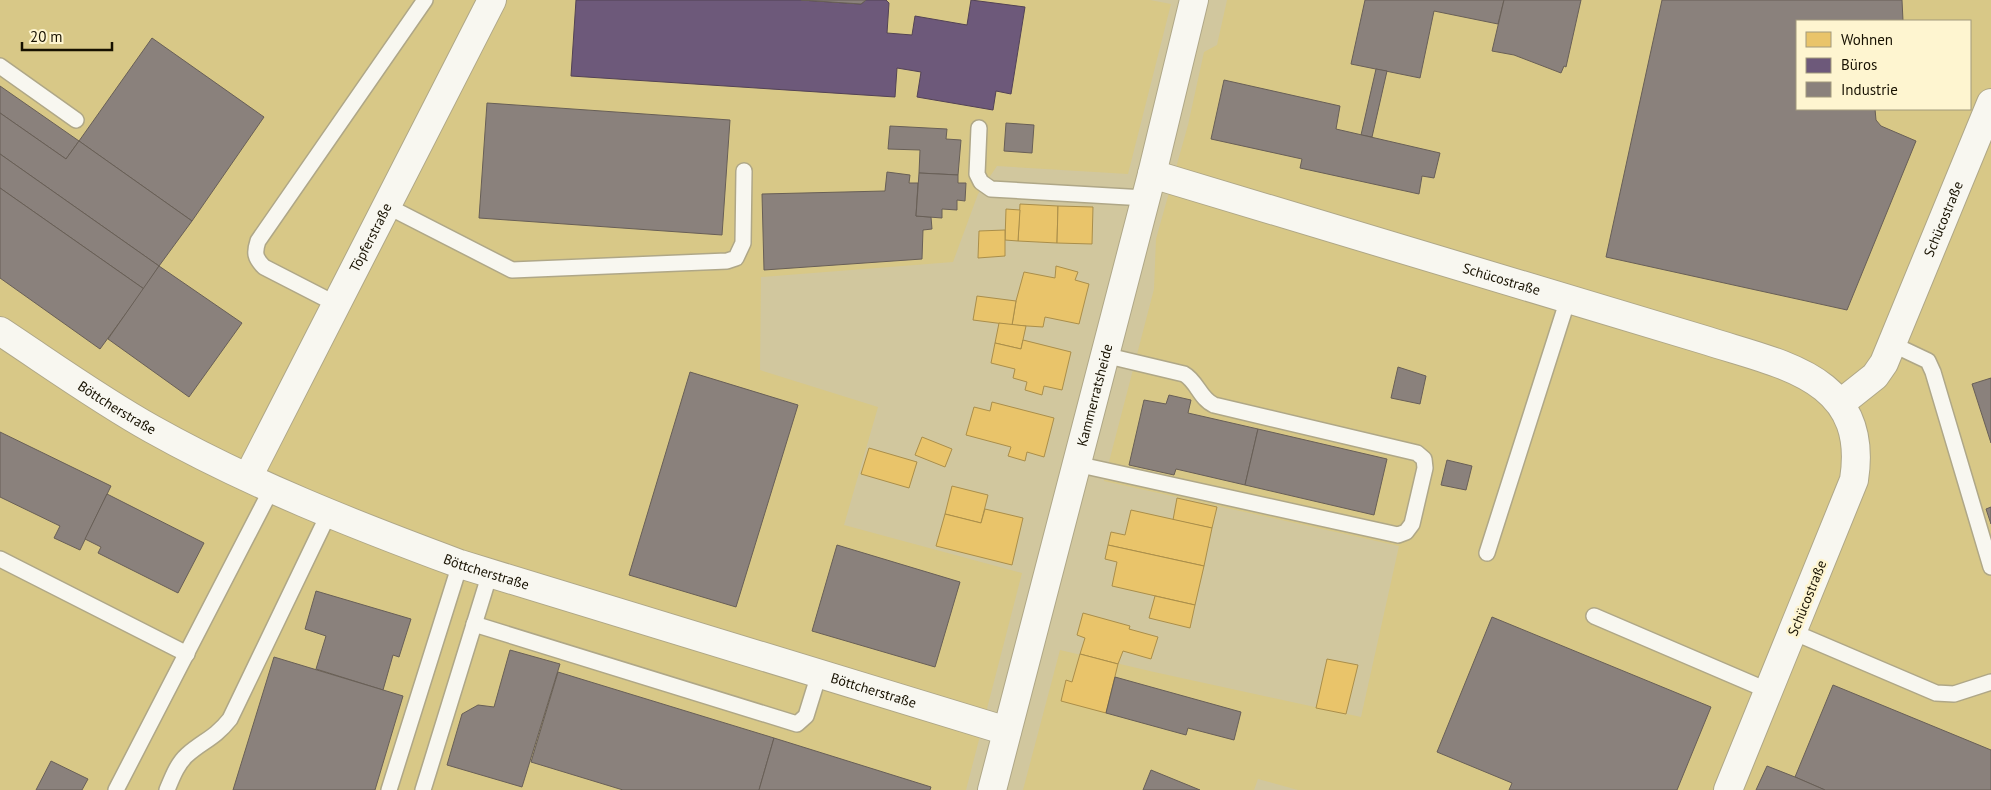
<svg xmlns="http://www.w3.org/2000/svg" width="1991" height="790" viewBox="0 0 1991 790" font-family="'PT Sans',sans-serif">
  <rect width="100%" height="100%" fill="#d1c79e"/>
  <g fill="#d8c887" fill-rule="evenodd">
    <polygon points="0,0 1150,0 1171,4 1128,174 997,166 978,194 953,262 761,277 760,370 878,407 844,525 1022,573 966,790 0,790"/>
    <path d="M 1227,0 L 1991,0 L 1991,790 L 1298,790 L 1258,779 L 1254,790 L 1023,790 L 1060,650 L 1154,672 L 1361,717 L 1399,546 L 1104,481 L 1154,289 L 1156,239 L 1188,125 L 1204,52 L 1217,45 ZM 1797,21 L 1970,21 L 1970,109 L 1797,109 Z"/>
  </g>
  <g fill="#e9c46a" stroke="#aa8e4a">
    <polygon points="1020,204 1058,206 1057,243 1018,241"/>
    <polygon points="1058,206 1093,207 1092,244 1057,243"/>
    <polygon points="1006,209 1020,210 1018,241 1005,240"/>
    <polygon points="1005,230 1005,256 978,258 979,231"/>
    <polygon points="1056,266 1078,272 1075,280 1089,284 1079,324 1045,317 1043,327 1012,325 1016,301 1024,272 1055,278"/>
    <polygon points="977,296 1016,301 1012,325 973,320"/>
    <polygon points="999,323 1026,326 1021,349 995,343"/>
    <polygon points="1023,340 1071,352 1062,390 1044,386 1042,395 1025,390 1027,382 1013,378 1015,369 991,363 995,343 1021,349"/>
    <polygon points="992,402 1054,418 1044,457 1027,452 1025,461 1008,456 1011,447 966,435 974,407 990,411"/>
    <polygon points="922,437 952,449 945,467 915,455"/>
    <polygon points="869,448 917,462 909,488 861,474"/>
    <polygon points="952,486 988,495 981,523 945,514"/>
    <polygon points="1177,498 1217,507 1212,528 1173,520"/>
    <polygon points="985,509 1023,518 1012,565 936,546 945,514 981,523"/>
    <polygon points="1131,510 1212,528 1204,566 1108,545 1111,532 1125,535"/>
    <polygon points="1108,545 1204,566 1195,605 1112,586 1117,562 1105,559"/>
    <polygon points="1155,596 1195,605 1190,628 1149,618"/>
    <polygon points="1083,613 1130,626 1129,629 1158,637 1151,659 1123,651 1118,664 1080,654 1085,638 1077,635"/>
    <polygon points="1080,654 1118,664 1106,713 1061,701 1066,680 1072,682"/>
    <polygon points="1327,659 1358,665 1346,714 1316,708"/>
  </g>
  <polygon fill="#6d597a" stroke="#534355" points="576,0 801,0 861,4 866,0 886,0 889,3 887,33 912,35 915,16 967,25 971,0 1025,7 1011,94 996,91 993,110 917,97 921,72 897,68 895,97 571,76"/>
  <g fill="#8a817c" stroke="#685f57">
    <polygon points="801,0 866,0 861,4"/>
    <polygon points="1365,0 1504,0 1498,24 1434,11 1420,78 1351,64"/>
    <polygon points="1504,0 1581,0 1566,67 1564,66 1561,73 1514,55 1492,51"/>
    <polygon points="1662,0 1902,0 1903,21 1797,21 1797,109 1875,109 1876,120 1881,126 1916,141 1847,310 1606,257"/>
    <polygon points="152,38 264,117 192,221 79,141"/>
    <polygon points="1376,69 1387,71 1372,137 1361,135"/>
    <polygon points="1224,80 1340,106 1336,129 1440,153 1434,178 1422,176 1419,194 1300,168 1302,159 1211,139"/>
    <polygon points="0,86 79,141 66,159 0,113"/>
    <polygon points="487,103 730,120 722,235 479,218"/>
    <polygon points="0,113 66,159 79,141 192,221 159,266 0,154"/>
    <polygon points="1006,123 1034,125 1032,153 1004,151"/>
    <polygon points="890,126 947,129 946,139 961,140 958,175 919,173 920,150 888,149"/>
    <polygon points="0,154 159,266 144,289 0,188"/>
    <polygon points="887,172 910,175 909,183 918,183 916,216 931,217 932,229 923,230 922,259 764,270 762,194 885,191"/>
    <polygon points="919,173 958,175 958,183 966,183 965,201 957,200 957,210 942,209 942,218 916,216"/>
    <polygon points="0,188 144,289 100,349 0,278"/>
    <polygon points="159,266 242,323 189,397 108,339"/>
    <polygon points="1398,367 1426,376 1420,404 1391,398"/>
    <polygon points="690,372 798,405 736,607 629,575"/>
    <polygon points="1991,378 1991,443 1972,384"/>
    <polygon points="1169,395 1191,400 1188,413 1258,429 1245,485 1176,469 1174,475 1129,465 1144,400 1166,404"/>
    <polygon points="1258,429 1387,459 1374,515 1245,485"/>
    <polygon points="0,432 111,486 80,550 54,538 60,526 0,497"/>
    <polygon points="1447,460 1472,466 1466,490 1441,485"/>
    <polygon points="107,494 204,543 178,593 98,553 101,547 85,539"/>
    <polygon points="1991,507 1991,524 1986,509"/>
    <polygon points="837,545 960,582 935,667 812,631"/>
    <polygon points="316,591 411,619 399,657 393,655 383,690 316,669 326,636 305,629"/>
    <polygon points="1492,617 1711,707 1677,790 1509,790 1512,783 1437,752"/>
    <polygon points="510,650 560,664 522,787 447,765 462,714 478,705 494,707"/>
    <polygon points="274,657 403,696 375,790 233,790"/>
    <polygon points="558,672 774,738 759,790 623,790 531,762"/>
    <polygon points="1115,677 1241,712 1234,740 1188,728 1186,735 1106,713"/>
    <polygon points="1833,685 1991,750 1991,790 1825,790 1795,777"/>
    <polygon points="774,738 931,787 930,790 759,790"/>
    <polygon points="51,761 88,779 82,790 36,790"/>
    <polygon points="1767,766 1795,777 1825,790 1756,790"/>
    <polygon points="1151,770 1200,790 1143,790"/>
  </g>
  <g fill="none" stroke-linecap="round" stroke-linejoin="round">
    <defs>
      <g id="service">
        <polyline points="0,66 76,120"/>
        <polyline points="979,128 977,174 981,182 991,189 1145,198"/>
        <polyline points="387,206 512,270 727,261 736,258 743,243 744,171"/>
        <path d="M 336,304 L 264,267 C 255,258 254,253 258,241 L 425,0"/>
        <polyline points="1892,344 1928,361 1933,372 1991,567"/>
        <path d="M 1076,464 L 1398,535 L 1406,532 L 1412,524 L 1425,468 L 1424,459 L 1417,453 L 1214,405 C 1200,399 1197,381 1184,374 L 1104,355"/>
        <polyline points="1487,553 1568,299"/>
        <polyline points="0,559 187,654"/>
        <polyline points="1594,616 1769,691"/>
        <polyline points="474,624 797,724 806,716 819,674"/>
        <polyline points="1793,632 1936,693 1954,694 1991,682"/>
        <polyline points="116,790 272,488"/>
        <path d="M 167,790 C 172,778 177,764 187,755 C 204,740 214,739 230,719 L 329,513"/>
        <polyline points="389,790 460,564"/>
        <polyline points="423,790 490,573"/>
      </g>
      <g id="minor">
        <path id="s1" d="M 1152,174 L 1708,341 C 1783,365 1870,378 1854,480 L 1728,790"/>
        <path id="s2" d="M 0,331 C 50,364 100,400 152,429 C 250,484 355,525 460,564 L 1007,731"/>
        <path id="s3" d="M 1841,403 L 1875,376 L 1884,363 L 1991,103"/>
        <path id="s4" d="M 248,477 L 492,0"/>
        <path id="s5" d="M 992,790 L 1152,174 L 1194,0"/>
      </g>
    </defs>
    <use href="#service" stroke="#afa787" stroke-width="18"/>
    <use href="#minor" stroke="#afa787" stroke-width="30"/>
    <use href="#service" stroke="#f8f7f0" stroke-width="15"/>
    <use href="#minor" stroke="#f8f7f0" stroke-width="28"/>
  </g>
  <g text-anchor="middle" stroke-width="5" stroke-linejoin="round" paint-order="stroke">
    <g font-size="14" fill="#171100" stroke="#fef5d0">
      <text dy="5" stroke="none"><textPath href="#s3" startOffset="215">Schücostraße</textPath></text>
      <text dy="5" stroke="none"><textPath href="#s4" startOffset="269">Töpferstraße</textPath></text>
      <text dy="5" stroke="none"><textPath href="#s1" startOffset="365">Schücostraße</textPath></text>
      <text dy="5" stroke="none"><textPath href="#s5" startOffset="408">Kammerratsheide</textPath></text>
      <text dy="5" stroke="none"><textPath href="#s2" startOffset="140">Böttcherstraße</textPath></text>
      <text dy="5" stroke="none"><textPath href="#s2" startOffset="545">Böttcherstraße</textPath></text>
      <text transform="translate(1807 598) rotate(-68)" y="5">Schücostraße</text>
      <text dy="5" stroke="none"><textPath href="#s2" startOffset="950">Böttcherstraße</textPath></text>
    </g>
  </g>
  <rect x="1796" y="20" width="175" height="90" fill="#fef5d0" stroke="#a29a7d"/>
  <rect x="1806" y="32" width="25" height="15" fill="#e9c46a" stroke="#a29a7d"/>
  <text x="1841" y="45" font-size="15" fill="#171100">Wohnen</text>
  <rect x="1806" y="58" width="25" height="15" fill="#6d597a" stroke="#a29a7d"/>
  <text x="1841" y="70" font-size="15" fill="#171100">Büros</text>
  <rect x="1806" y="82" width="25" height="15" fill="#8a817c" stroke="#a29a7d"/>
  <text x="1841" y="95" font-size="15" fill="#171100">Industrie</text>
  <path d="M22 42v8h90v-8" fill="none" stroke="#171100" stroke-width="2.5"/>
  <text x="30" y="42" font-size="15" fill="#171100" stroke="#fef5d0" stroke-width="4" paint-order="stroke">20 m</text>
</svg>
